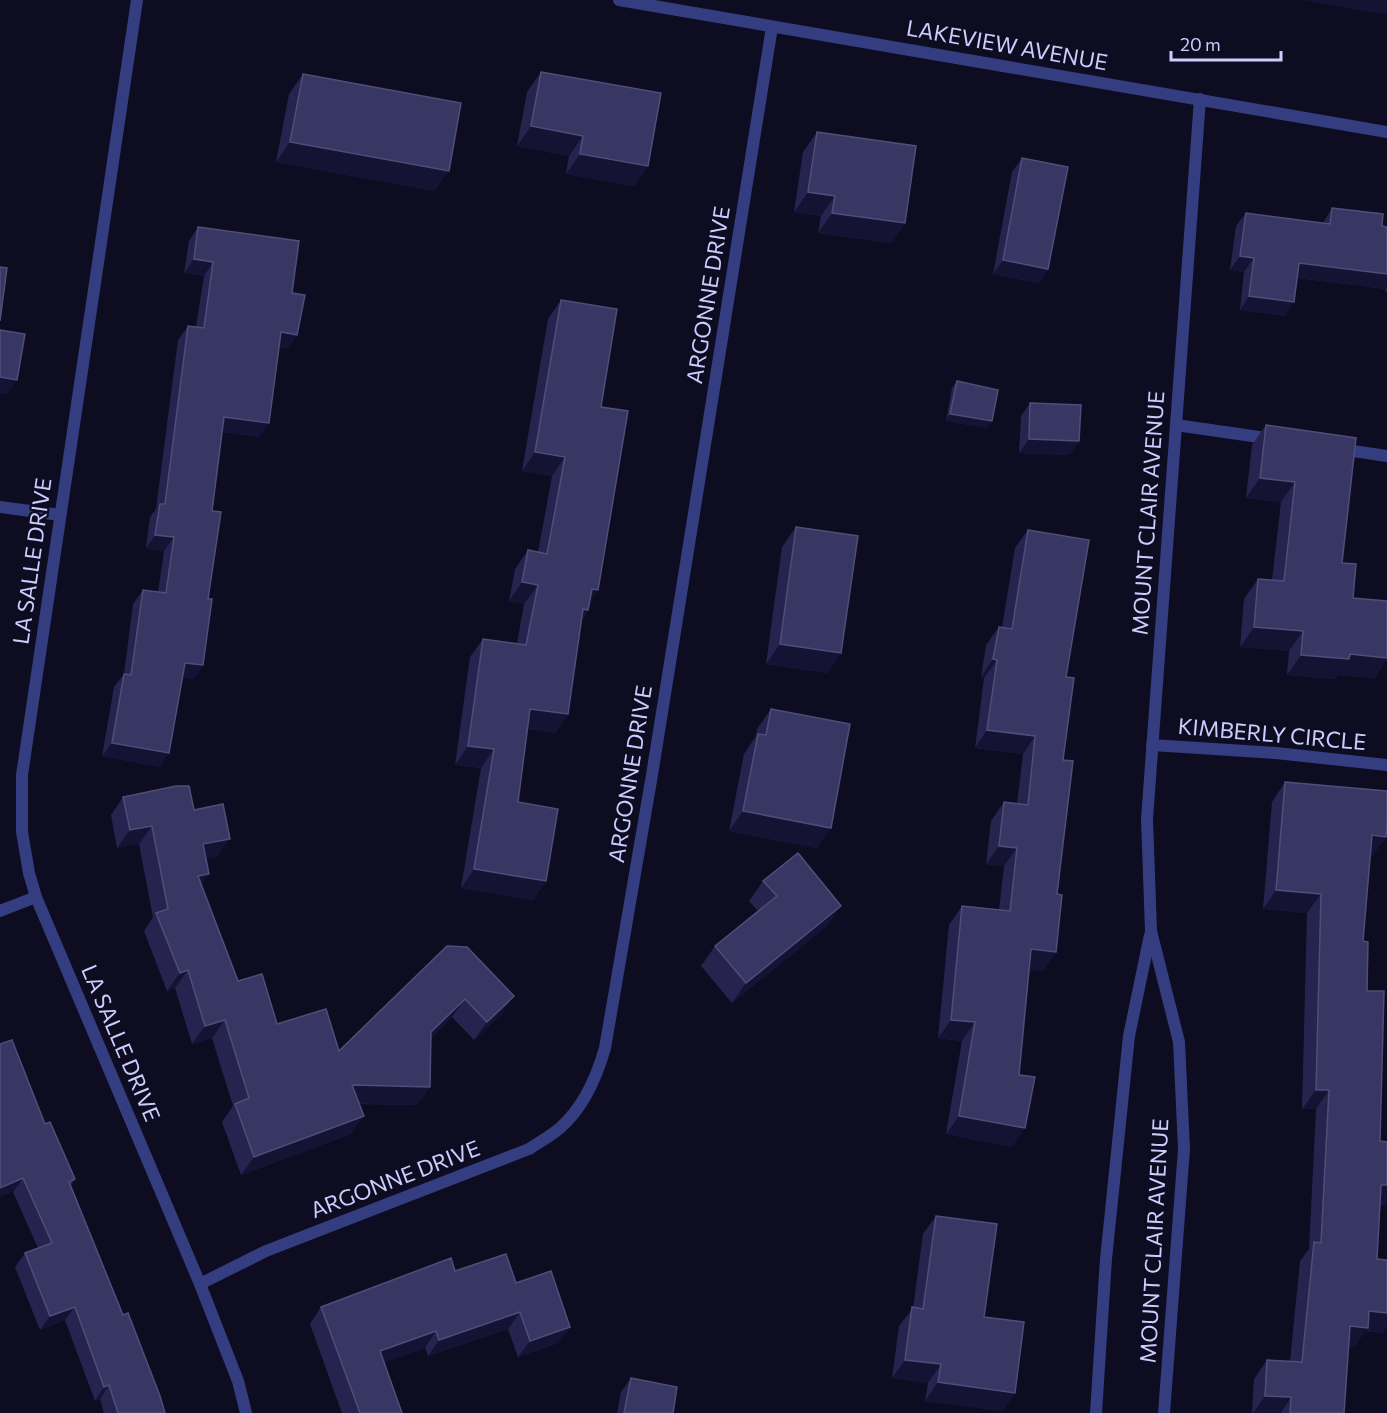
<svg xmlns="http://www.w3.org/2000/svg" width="1387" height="1413" viewBox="0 0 1387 1413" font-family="Commissioner,sans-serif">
  <rect width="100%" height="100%" fill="#0d0c20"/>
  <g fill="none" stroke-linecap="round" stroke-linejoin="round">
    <g stroke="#353d81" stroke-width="12">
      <polyline points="1176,425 1273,439"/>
      <polyline points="1340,449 1387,456"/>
    </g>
    <g stroke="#353d81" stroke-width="12">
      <polyline points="137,0 22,775 22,832 29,873 36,897 200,1284 238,1381 246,1413"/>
      <polyline points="0,507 60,515"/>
      <polyline points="1152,745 1276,753 1387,765"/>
      <polyline points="0,911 36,897"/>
      <path d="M 200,1284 L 266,1251 L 529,1149 C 539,1142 551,1136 560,1128 C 583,1108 597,1076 605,1048 L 652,775 L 772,27"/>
      <polyline points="1096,1413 1106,1259 1129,1036 1150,935"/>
      <polyline points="1164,1413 1184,1149 1179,1042 1151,931 1147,819 1200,99"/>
    </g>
    <polyline stroke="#353d81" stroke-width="12" points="619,0 1387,132"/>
  </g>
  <g fill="#26244f">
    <polygon points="541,72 648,166 634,186 566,174 569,156 517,146 527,92"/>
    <polygon points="303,74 435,191 276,162 289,94"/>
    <polygon points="817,132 905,223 891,243 818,233 821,216 794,212 803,152"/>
    <polygon points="1022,158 1048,269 1039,283 993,274 1012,172"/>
    <polygon points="1332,208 1382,226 1387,227 1387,292 1385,292 1386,289 1297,278 1285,316 1240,310 1244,272 1230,270 1236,226 1246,213 1323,223"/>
    <polygon points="198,227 292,293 288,348 279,347 259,437 222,432 212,511 208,599 203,665 194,679 182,677 160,767 102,756 114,687 124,674 133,604 143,590 158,592 164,551 146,548 150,517 156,509 178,340 188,326 196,327 204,276 184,273 189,241"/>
    <polygon points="561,300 601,407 598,590 590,601 588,610 582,620 568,714 555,733 528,729 518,802 546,881 533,900 461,888 481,768 455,765 470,657 483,639 517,643 524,604 509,601 515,569 528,550 538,552 552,476 522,471 548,319"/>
    <polygon points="957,381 987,428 946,421 952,388"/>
    <polygon points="1030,403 1079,441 1069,455 1019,453 1021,416"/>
    <polygon points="1266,425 1342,563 1353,598 1387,601 1387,659 1374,678 1338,675 1335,679 1287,675 1289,651 1240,647 1244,599 1258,579 1272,580 1281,502 1246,498 1252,445"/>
    <polygon points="796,527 841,653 827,673 766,664 782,547"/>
    <polygon points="1028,530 1066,677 1057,894 1056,952 1043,971 1029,969 1012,1147 946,1134 962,1041 938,1038 949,925 962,906 999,910 1004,866 986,864 991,821 1004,802 1017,804 1023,754 975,748 984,678 981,677 986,645 999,627 1002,627 1015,548"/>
    <polygon points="771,709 817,848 729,831 744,754 756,736 757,729"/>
    <polygon points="1285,782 1386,837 1372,856 1370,856 1363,941 1380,1141 1387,1142 1387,1205 1380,1205 1377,1259 1387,1260 1387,1326 1382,1333 1365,1331 1354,1347 1348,1347 1344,1413 1252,1413 1254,1379 1267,1360 1290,1361 1300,1261 1309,1249 1316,1109 1302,1109 1307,913 1263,909 1272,802"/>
    <polygon points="123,797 194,810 217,857 206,859 209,874 201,885 238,981 277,1024 339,1051 447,946 502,1014 474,1040 452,1017 431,1038 430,1087 417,1105 359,1104 351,1134 241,1175 222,1122 233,1106 212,1038 192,1044 175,988 167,991 144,931 153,917 139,844 117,848 111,815"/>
    <polygon points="763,881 827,926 732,1003 701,966 715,946 758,911 749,901"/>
    <polygon points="45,1124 75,1179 71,1185 123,1315 165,1413 104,1413 100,1399 95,1401 65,1320 40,1330 15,1267 25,1253 38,1248 13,1192"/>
    <polygon points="936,1216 984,1317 1015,1393 1002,1411 925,1401 928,1383 892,1378 899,1326 913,1308 923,1234"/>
    <polygon points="455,1271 516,1283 570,1327 558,1343 518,1357 508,1329 428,1356 425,1348 384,1362 402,1413 342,1413 310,1324 321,1307"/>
    <polygon points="631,1378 673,1413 617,1413 621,1392"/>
  </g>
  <g fill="#151334">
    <polygon points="1301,0 1387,0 1387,15"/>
    <polygon points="531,126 583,136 569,156 517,146"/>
    <polygon points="290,142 449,171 435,191 276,162"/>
    <polygon points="580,154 648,166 634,186 566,174"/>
    <polygon points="808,192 835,196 821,216 794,212"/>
    <polygon points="832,213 905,223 891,243 818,233"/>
    <polygon points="1240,256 1254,258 1244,272 1230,270"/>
    <polygon points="194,259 213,262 204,276 184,273"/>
    <polygon points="1003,260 1048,269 1039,283 993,274"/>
    <polygon points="1299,263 1387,274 1387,287 1386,289 1289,277"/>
    <polygon points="1249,296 1294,302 1285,316 1240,310"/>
    <polygon points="281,332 297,335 288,348 271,345"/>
    <polygon points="0,377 17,380 7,394 0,393"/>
    <polygon points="950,414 992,421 987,428 946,421"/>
    <polygon points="224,417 269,423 259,437 215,431"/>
    <polygon points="1029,439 1079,441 1069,455 1019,453"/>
    <polygon points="535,452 565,457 552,476 522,471"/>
    <polygon points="1260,478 1295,482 1281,502 1246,498"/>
    <polygon points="155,535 174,537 164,551 146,548"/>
    <polygon points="522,582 538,585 524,604 509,601"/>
    <polygon points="592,589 598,590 584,609"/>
    <polygon points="583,609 588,610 575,629"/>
    <polygon points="1254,627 1303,631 1289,651 1240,647"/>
    <polygon points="780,644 841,653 827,673 766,664"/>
    <polygon points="1350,654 1387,658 1387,659 1374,678 1338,675 1335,679 1287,675 1301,655"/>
    <polygon points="993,659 997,660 984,678 981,677"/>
    <polygon points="185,663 203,665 194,679 175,676"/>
    <polygon points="530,709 568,714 555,733 517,728"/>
    <polygon points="987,730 1035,736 1023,754 975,748"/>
    <polygon points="112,743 169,753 160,767 102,756"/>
    <polygon points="468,746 494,749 481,768 455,765"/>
    <polygon points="743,811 831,828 817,848 729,831"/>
    <polygon points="152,826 139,844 117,848 130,830"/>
    <polygon points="1372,835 1386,837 1372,856 1358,855"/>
    <polygon points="230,839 217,857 191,863 203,844"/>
    <polygon points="999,846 1017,848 1004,866 986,864"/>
    <polygon points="474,869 546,881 533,900 461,888"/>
    <polygon points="209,874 196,892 198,876"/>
    <polygon points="1276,890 1321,894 1307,913 1263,909"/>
    <polygon points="841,906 827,926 732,1003 746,983"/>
    <polygon points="1031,949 1056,952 1043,971 1018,968"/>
    <polygon points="188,970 175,988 167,991 180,973"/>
    <polygon points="514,996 502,1014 474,1040 487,1022"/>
    <polygon points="465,999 452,1017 419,1050 431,1032"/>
    <polygon points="225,1020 212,1038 192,1044 205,1026"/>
    <polygon points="951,1020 975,1022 962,1041 938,1038"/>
    <polygon points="352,1085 430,1087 417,1105 339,1103"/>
    <polygon points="1316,1090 1329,1090 1316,1109 1302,1109"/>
    <polygon points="364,1116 351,1134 241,1175 254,1157"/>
    <polygon points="959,1116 1025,1128 1012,1147 946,1134"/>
    <polygon points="23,1178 13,1192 0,1197 0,1188"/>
    <polygon points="1381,1185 1387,1185 1387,1205 1367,1204"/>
    <polygon points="75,1307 65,1320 40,1330 50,1316"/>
    <polygon points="1369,1311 1387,1313 1387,1326 1382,1333 1365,1331 1354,1347 1336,1346 1350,1326"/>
    <polygon points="520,1312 508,1329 428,1356 439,1340"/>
    <polygon points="570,1327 558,1343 518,1357 530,1341"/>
    <polygon points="436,1331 425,1348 368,1368 380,1351"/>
    <polygon points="905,1360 941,1364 928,1383 892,1378"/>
    <polygon points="938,1382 1015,1393 1002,1411 925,1401"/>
    <polygon points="109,1385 100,1399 95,1401 104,1387"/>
    <polygon points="1265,1396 1291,1397 1281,1413 1253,1413"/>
  </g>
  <g fill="#383662" stroke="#4f4e7b" stroke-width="1.5">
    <polygon points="541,72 661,93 648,166 580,154 583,136 531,126"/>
    <polygon points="303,74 461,103 449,171 290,142"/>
    <polygon points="817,132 916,146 905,223 832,213 835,196 808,192"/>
    <polygon points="1022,158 1068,167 1048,269 1003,260"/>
    <polygon points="1332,208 1383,214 1382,226 1387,227 1387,274 1299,263 1294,302 1249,296 1254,258 1240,256 1246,213 1330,224"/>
    <polygon points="198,227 299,241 292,293 305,295 297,335 281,332 269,423 224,417 212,511 221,512 208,599 212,599 203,665 185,663 169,753 112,743 124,674 131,675 143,590 166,593 174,537 155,535 160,504 165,504 188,326 204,328 213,262 194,259"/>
    <polygon points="0,267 7,268 0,321"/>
    <polygon points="561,300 617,309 601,407 628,411 598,590 592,589 588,610 583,609 568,714 530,709 518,802 558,809 546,881 474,869 494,749 468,746 483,639 526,645 538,585 522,582 528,550 547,554 565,457 535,452"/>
    <polygon points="0,330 25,334 17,380 0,377"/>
    <polygon points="957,381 998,390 992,421 950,414"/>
    <polygon points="1030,403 1081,405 1079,441 1029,439"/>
    <polygon points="1266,425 1356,438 1342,563 1356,564 1353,598 1387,601 1387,658 1350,654 1349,659 1301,655 1303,631 1254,627 1258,579 1284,581 1295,482 1260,478"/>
    <polygon points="796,527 858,536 841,653 780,644"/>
    <polygon points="1028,530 1089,540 1066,677 1074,678 1063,760 1073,761 1057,894 1062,895 1056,952 1031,949 1019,1075 1035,1077 1025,1128 959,1116 975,1022 951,1020 962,906 1010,911 1017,848 999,846 1004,802 1028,805 1035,736 987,730 997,660 993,659 999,627 1012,629"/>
    <polygon points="771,709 850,724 831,828 743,811 758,734 766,735"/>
    <polygon points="1285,782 1387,791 1387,819 1386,837 1372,835 1363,941 1368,942 1367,991 1384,991 1380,1141 1387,1142 1387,1185 1381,1185 1377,1259 1387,1260 1387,1313 1369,1311 1368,1328 1350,1326 1344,1413 1290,1413 1291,1397 1265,1396 1267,1360 1302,1362 1314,1242 1321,1243 1329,1090 1316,1090 1321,894 1276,890"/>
    <polygon points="176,786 189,786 194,810 223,804 230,839 203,844 209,874 198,876 238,981 262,974 277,1024 326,1009 339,1051 447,946 467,947 514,996 487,1022 465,999 431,1032 430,1087 352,1085 364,1116 254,1157 235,1104 249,1098 225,1020 205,1026 188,970 180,973 156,913 168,909 152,826 130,830 123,797"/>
    <polygon points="798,853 841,906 746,983 715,946 777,896 763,881"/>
    <polygon points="12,1040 45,1124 50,1122 75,1179 69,1182 123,1315 128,1313 160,1396 165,1413 118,1413 109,1385 104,1387 75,1307 50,1316 25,1253 52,1243 23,1178 0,1188 0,1044"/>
    <polygon points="936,1216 997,1224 984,1317 1024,1322 1015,1393 938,1382 941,1364 905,1360 912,1307 923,1309"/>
    <polygon points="506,1254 516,1283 551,1271 570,1327 530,1341 520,1312 439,1340 436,1331 380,1351 402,1413 360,1413 321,1307 451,1258 455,1271"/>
    <polygon points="631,1378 677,1387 673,1413 624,1413"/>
  </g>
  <g text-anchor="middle" stroke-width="4.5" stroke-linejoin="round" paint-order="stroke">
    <g font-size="22" fill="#cbcdff" stroke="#0d0c20">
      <text transform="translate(1007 45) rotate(10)" y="8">LAKEVIEW AVENUE</text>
      <text transform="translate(708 295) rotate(-81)" y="8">ARGONNE DRIVE</text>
      <text transform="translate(1148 513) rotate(-86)" y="8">MOUNT CLAIR AVENUE</text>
      <text transform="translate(32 561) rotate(-82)" y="8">LA SALLE DRIVE</text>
      <text transform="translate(1272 734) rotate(5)" y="8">KIMBERLY CIRCLE</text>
      <text transform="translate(630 774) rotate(-81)" y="8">ARGONNE DRIVE</text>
      <text transform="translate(121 1043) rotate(67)" y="8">LA SALLE DRIVE</text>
      <text transform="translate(395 1179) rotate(-21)" y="8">ARGONNE DRIVE</text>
      <text transform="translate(1154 1241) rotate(-87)" y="8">MOUNT CLAIR AVENUE</text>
    </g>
  </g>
  <path d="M1171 51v9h110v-9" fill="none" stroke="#cbcdff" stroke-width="3"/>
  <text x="1180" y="51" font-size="18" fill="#cbcdff" stroke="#0d0c20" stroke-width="4.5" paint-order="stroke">20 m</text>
</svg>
